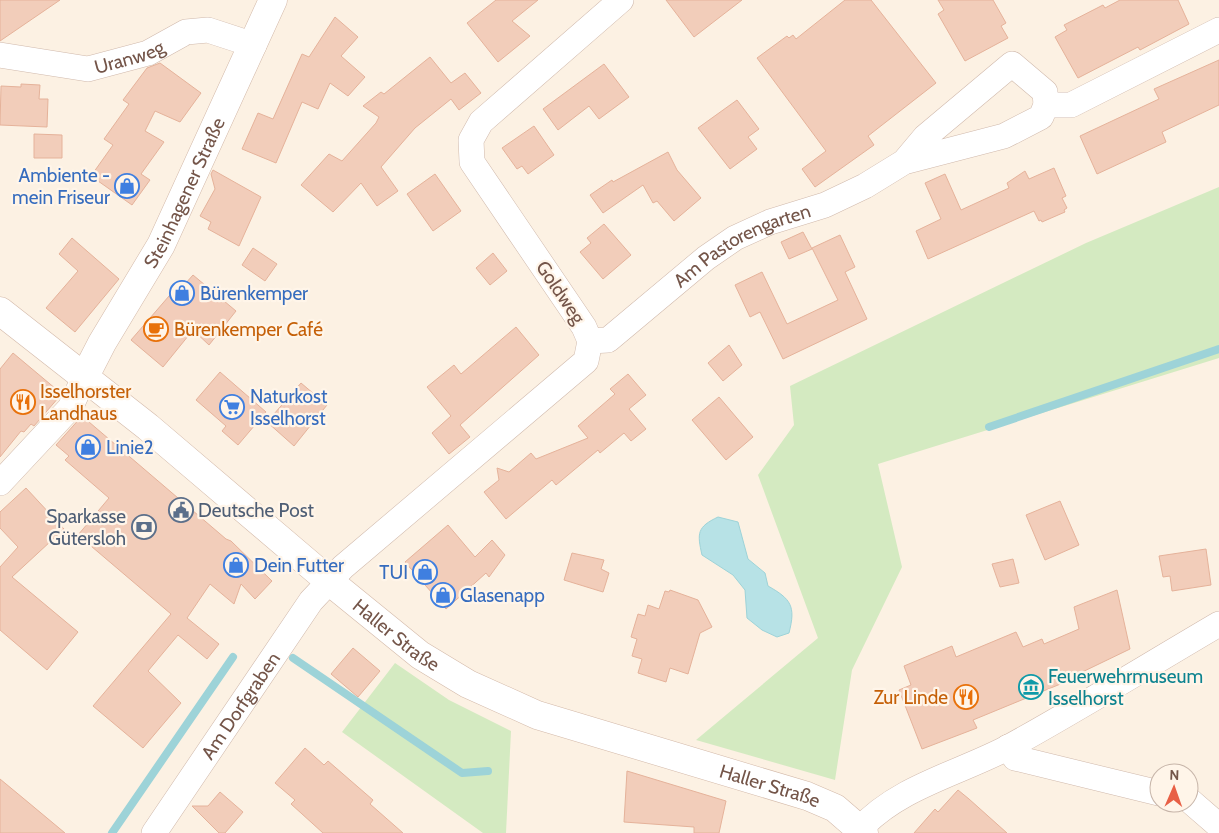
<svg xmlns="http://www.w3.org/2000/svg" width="1219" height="833" viewBox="0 0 1219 833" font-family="Cabin,sans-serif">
  <rect width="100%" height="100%" fill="#fcf1e3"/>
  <g fill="#d4eac1">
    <polygon points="1219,187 1219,358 878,464 902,567 852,670 835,780 696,740 818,638 758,475 794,425 790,386 1086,243"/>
    <polygon points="395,663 449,700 511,731 506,833 483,833 342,732"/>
  </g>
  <path fill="#b7e2e6" stroke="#9dd3d8" d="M 718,517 L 738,522 L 748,559 L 765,573 L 768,586 C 791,599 796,606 789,633 L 777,637 L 762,630 L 747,618 L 745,590 L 733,575 L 702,555 C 697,533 697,527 718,517 Z"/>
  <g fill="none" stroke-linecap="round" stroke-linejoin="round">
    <g stroke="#9dd3d8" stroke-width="8">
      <polyline points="989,427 1219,349"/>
      <polyline points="293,658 462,773 488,771"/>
      <polyline points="112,833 233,657"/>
    </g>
  </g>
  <g fill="#f2cdba" stroke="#e5b29a">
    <polygon points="0,0 60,0 0,41"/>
    <polygon points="496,0 538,0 512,21 530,36 498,62 467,23"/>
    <polygon points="666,0 742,0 694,37"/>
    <polygon points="845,0 871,0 936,83 868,136 874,145 815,187 802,169 826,151 757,58 787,36 789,38 793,35 796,39"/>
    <polygon points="938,0 993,0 1006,23 1001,26 1008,38 965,61 938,14 944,10"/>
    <polygon points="1120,0 1178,0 1189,24 1140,50 1138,47 1078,78 1055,37 1067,30 1064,25 1103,5 1105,8"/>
    <polygon points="335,17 358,37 341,56 365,77 348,96 330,83 318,109 302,102 276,163 242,149 258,113 273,119 302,54 309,57"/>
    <polygon points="430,57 451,83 465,73 481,93 459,110 451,99 415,128 381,167 398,191 377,206 361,183 333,212 301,185 329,154 342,161 376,123 379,117 363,106 381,92 384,94"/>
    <polygon points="1219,60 1219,105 1162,132 1166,142 1097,174 1080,136 1159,99 1154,89"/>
    <polygon points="160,63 201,93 180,122 155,111 145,131 164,142 141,174 150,180 132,205 91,176 113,145 104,139 129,104 123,100 147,68"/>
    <polygon points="604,64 629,97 599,119 589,106 558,130 543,109"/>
    <polygon points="21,84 40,85 39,99 48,99 47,127 0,125 1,86 21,87"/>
    <polygon points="737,100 759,129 748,137 757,149 730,169 698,128"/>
    <polygon points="534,126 554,155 528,174 522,166 517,169 502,148"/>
    <polygon points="34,134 62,135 62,158 34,158"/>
    <polygon points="668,152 677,170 701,198 674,221 657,201 653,203 643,185 603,213 590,195 612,180 613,182"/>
    <polygon points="1054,168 1066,196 1062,198 1067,208 1064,210 1065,212 1042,222 1041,220 1039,221 1034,211 928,259 916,231 941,219 925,183 945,174 961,210 1009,188 1007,183 1025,171 1029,179"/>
    <polygon points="213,170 261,197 239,246 208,229 211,222 200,216 215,189 211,174"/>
    <polygon points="435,174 461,211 433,231 407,194"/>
    <polygon points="604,224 631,255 603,279 580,252 591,243 587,238"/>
    <polygon points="803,232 812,249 789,259 781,242"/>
    <polygon points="840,235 855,267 845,272 867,319 783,359 760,312 750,317 735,285 762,272 787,324 802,317 838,300 812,248"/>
    <polygon points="72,238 119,279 75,332 46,308 78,271 59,254"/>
    <polygon points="253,248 277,264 265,281 242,265"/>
    <polygon points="493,253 507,271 490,285 476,268"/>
    <polygon points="193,275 236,311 209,345 193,330 163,367 131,340 182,281 185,284"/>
    <polygon points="516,327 539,355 460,425 470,437 449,454 432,433 451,416 427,387 454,365 461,374"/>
    <polygon points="729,345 742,365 723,381 708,363"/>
    <polygon points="13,353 56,389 53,392 59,397 34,426 31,424 24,432 21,431 0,457 0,369"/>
    <polygon points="220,372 266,412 238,445 222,431 226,426 196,400"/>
    <polygon points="628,374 646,395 629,409 646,429 631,441 624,433 600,453 598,450 556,485 552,480 506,519 484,492 499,480 497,468 509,472 531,453 536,459 588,438 578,426 615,394 610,389"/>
    <polygon points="301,383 327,405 294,446 267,422"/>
    <polygon points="719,397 753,437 726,460 692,420"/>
    <polygon points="82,416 226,539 231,541 272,581 255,599 241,584 234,604 210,584 187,618 219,644 207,659 178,635 148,671 181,703 143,748 93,706 171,614 78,535 109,498 65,460 69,456 56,445"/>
    <polygon points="26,488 64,529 12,577 78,632 47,670 0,630 0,567 18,547 0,528 0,512"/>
    <polygon points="1060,501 1079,545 1045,560 1026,515"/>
    <polygon points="448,525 475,557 492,540 505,555 489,577 486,573 446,609 405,562"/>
    <polygon points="1206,549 1211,585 1172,591 1170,576 1163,577 1159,556"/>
    <polygon points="572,553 604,560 601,569 609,573 603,592 564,580"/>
    <polygon points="1013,559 1019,583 1000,587 992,564"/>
    <polygon points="670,590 698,600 712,627 700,633 688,674 670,668 666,682 638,673 642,659 632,656 637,639 631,637 638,614 645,616 648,605 659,609 665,591 669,592"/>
    <polygon points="1117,590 1130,649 1074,676 1075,678 973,720 977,728 922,749 899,690 911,685 904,666 952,646 956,657 1016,632 1023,647 1042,639 1044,644 1079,629 1074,607"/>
    <polygon points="353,648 380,671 358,697 331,674"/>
    <polygon points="305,748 324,765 328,761 373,800 370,804 403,833 323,833 291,804 295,800 275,783"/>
    <polygon points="627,771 726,801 719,833 694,833 694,827 624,822"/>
    <polygon points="0,779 29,803 65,833 0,833"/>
    <polygon points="958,790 969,799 1007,833 914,833 935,809 938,812"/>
    <polygon points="220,792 243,812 225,833 219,833 192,806 208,806"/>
  </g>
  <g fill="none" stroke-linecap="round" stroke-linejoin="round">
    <defs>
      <g id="street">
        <path id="s1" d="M 0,55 L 88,69 L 148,53 L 186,32 L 208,30 L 254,45"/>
        <polyline points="1046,105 1071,105 1219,30"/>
        <path id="s2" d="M 590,341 L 608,340 L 706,258 L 735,238 L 770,222 L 825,205 L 865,186 L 904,162 L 1004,136 L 1041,117 L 1046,105 L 1045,92 L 1012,64 L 925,137 L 904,162"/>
        <polyline points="0,483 70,408 84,378"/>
        <polyline points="1008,747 1015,758 1159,793"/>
        <polyline points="1189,800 1219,826"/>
        <path d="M 860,829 C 898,787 960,773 1009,747 C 1080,708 1149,665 1219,624"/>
        <path id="s3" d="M 154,833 L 311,601 L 343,567 L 586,361 L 590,341 L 584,327 L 472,162 L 471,140 L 481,122 L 621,0"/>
      </g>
      <g id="secondary">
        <path id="s4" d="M 0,311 L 148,427 L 329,581 L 420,655 L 468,684 L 537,715 L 807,796 L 835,808 L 864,833"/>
        <path id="s5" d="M 84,378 L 102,343 L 161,245 L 273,0"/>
      </g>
    </defs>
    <use href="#street" stroke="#d0b9ac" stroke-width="26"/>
    <use href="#secondary" stroke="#d3b9a9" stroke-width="29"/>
    <use href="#street" stroke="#fff" stroke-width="25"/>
    <use href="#secondary" stroke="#fff" stroke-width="28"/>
  </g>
  <defs>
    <symbol id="shop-ring" viewBox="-11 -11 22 22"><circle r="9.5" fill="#fff5e9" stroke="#3f7fe0" stroke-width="1.5"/><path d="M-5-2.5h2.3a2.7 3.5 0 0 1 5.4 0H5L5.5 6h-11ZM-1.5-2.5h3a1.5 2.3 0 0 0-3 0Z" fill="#3f7fe0"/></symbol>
    <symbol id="cafe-ring" viewBox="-11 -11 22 22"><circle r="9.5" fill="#fff5e9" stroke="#e8710a" stroke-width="1.5"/><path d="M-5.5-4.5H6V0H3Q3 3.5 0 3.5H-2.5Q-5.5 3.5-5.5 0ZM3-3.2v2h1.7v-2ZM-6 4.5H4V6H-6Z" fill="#e8710a"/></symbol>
    <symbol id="restaurant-ring" viewBox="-11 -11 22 22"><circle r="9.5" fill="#fff5e9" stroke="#e8710a" stroke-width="1.5"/><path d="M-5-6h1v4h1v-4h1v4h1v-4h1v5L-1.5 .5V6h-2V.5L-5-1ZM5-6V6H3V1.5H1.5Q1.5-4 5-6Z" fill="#e8710a"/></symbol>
    <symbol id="supermarket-ring" viewBox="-11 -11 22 22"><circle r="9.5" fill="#fff5e9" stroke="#3f7fe0" stroke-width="1.5"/><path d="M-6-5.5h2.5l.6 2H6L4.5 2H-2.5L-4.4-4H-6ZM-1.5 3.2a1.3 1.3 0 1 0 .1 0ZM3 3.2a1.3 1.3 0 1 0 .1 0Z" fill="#3f7fe0"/></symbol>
    <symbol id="civic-ring" viewBox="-11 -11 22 22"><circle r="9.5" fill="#fff5e9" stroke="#5c6f8a" stroke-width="1.5"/><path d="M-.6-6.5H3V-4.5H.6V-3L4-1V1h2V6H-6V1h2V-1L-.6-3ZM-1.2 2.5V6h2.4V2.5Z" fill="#5c6f8a"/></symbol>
    <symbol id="bank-ring" viewBox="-11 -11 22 22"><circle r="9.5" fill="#fff5e9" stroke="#5c6f8a" stroke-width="1.5"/><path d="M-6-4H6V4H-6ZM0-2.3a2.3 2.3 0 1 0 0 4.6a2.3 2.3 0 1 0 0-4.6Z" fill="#5c6f8a"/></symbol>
    <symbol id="museum-ring" viewBox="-11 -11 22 22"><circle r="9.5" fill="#fff5e9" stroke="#0f9aa8" stroke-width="1.5"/><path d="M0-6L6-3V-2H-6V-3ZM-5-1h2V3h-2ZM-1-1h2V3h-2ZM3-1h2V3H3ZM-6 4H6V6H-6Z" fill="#0f9aa8"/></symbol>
  </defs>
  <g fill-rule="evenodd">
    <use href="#shop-ring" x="113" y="172" width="28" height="28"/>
    <use href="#shop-ring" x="168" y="279" width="28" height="28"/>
    <use href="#cafe-ring" x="142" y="315" width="28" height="28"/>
    <use href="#restaurant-ring" x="9" y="388" width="28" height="28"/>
    <use href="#supermarket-ring" x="218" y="393" width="28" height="28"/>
    <use href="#shop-ring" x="74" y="433" width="28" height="28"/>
    <use href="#civic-ring" x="167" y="496" width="28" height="28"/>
    <use href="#bank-ring" x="130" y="513" width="28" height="28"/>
    <use href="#shop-ring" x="222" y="551" width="28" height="28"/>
    <use href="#shop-ring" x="411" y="558" width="28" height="28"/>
    <use href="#shop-ring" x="429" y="581" width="28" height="28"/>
    <use href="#museum-ring" x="1017" y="673" width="28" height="28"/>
    <use href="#restaurant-ring" x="952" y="683" width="28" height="28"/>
  </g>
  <g text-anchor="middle" stroke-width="4.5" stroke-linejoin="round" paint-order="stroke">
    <g font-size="19" fill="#745549" stroke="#fff5e9">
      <text dy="7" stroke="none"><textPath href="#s1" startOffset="132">Uranweg</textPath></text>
      <text dy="7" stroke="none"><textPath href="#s5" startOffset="211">Steinhagener Straße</textPath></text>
      <text dy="7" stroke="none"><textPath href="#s2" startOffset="184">Am Pastorengarten</textPath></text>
      <text transform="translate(561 292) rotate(56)" y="7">Goldweg</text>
      <text dy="7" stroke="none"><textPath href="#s4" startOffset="512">Haller Straße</textPath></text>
      <text dy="7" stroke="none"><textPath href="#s3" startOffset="154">Am Dorfgraben</textPath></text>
      <text dy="7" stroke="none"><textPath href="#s4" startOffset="918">Haller Straße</textPath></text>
    </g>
    <g font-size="19" fill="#366cbe" stroke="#fff5e9" text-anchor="start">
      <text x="110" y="182" text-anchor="end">Ambiente -<tspan x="110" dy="22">mein Friseur</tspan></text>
      <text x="200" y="300">Bürenkemper</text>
      <text x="250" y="403">Naturkost<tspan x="250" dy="22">Isselhorst</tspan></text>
      <text x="106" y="454">Linie2</text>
      <text x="254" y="572">Dein Futter</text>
      <text x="408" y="579" text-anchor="end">TUI</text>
      <text x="460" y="602">Glasenapp</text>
    </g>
    <g font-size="19" fill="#c56008" stroke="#fff5e9" text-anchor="start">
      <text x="174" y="336">Bürenkemper Café</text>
      <text x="40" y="398">Isselhorster<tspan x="40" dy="22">Landhaus</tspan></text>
      <text x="948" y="704" text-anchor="end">Zur Linde</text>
    </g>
    <g font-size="19" fill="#4e5e75" stroke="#fff5e9" text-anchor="start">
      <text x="198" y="517">Deutsche Post</text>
      <text x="126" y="523" text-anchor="end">Sparkasse<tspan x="126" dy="22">Gütersloh</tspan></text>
    </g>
    <g font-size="19" fill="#0d838f" stroke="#fff5e9" text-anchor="start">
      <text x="1048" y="683">Feuerwehrmuseum<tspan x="1048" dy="22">Isselhorst</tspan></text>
    </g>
  </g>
  <g transform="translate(1174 788) rotate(2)"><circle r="24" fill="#fff5e9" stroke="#c7b5a9"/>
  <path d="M0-4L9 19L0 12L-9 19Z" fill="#e86046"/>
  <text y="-8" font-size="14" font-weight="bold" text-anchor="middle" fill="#745549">N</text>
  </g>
</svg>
